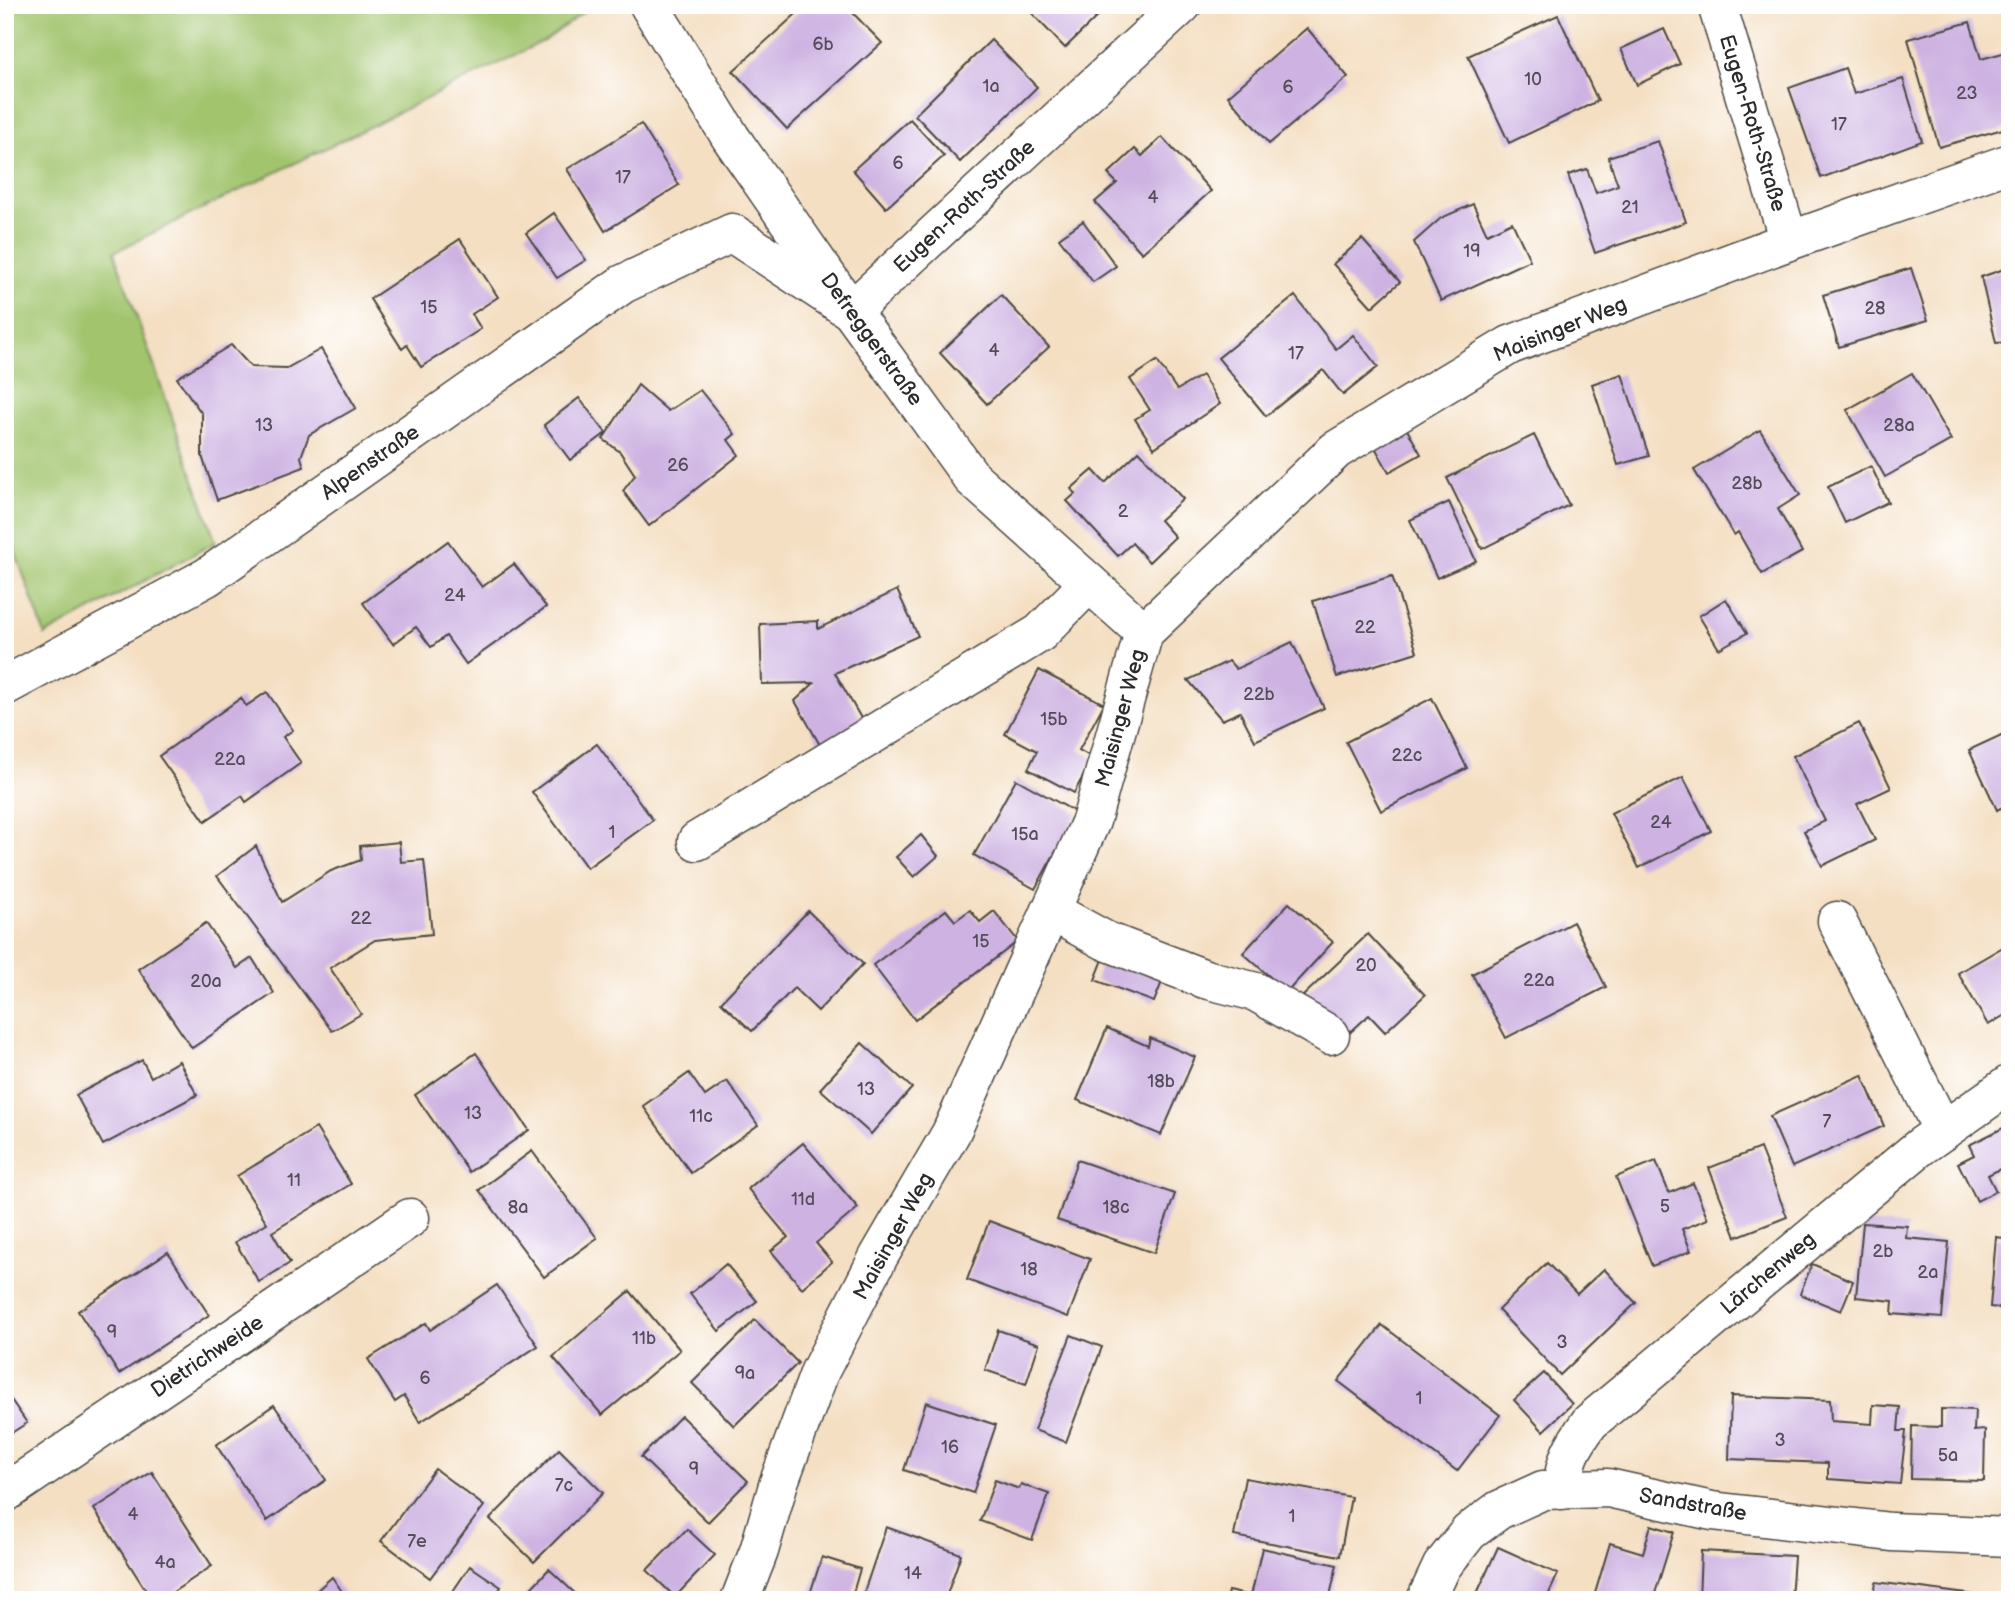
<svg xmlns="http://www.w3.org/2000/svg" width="2015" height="1605" viewBox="0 0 2015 1605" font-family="'Balsamiq Sans',sans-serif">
  <rect width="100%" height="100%" fill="#fff"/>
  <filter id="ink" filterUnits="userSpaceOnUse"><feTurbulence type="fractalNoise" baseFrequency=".0143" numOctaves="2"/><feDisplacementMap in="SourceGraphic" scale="14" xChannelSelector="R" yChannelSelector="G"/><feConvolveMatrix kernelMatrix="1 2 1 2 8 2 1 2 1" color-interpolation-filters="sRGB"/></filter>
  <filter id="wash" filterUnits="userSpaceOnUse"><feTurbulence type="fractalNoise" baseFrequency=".00686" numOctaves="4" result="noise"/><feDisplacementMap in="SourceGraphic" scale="28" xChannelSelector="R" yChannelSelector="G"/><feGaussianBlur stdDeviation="1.57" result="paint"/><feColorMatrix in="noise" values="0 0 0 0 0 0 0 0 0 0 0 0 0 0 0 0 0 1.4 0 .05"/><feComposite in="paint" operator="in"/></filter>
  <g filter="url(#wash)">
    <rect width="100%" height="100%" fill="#f4dfc2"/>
    <polygon fill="#a1c46d" stroke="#66784c" stroke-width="2" points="5,5 593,5 546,40 114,252 216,542 45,635 5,524"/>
    <g id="blocks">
      <g fill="#ceb3e2">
        <polygon points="806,5 845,5 882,43 787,129 733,71"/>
        <polygon points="1024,5 1109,5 1065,48"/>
        <polygon points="1558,15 1598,101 1509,143 1468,56"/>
        <polygon points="1970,22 1981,59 2010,51 2010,127 1939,147 1908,39"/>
        <polygon points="1307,28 1348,77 1269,144 1228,96"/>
        <polygon points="1664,29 1680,64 1637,85 1621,49"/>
        <polygon points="991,40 1037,87 960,162 915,115"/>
        <polygon points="1845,68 1854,94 1903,79 1922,141 1821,178 1789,88"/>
        <polygon points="910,119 944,156 886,208 853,170"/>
        <polygon points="641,124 679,185 605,231 567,169"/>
        <polygon points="1162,137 1211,191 1142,253 1095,202 1117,183 1108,174 1135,149 1142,156"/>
        <polygon points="1658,141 1686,222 1595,253 1568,175 1587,169 1596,193 1618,185 1608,157"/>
        <polygon points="1473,204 1487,234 1512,222 1530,260 1441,301 1414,242 1441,218"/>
        <polygon points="554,213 586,260 557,278 526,233"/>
        <polygon points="1083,221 1116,266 1093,282 1059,238"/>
        <polygon points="460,239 498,297 472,314 481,329 421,367 407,345 402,349 370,299"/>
        <polygon points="1362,239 1400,282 1372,307 1333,264"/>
        <polygon points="2010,267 2010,342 1996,343 1981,277"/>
        <polygon points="1911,268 1928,320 1839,347 1823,295"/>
        <polygon points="1001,295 1049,347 987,404 940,353"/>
        <polygon points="1295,296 1336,349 1353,335 1378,367 1343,395 1323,370 1266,416 1218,358"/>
        <polygon points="231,345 251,367 287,368 321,349 356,408 309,435 301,457 304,467 217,500 202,456 202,414 177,378"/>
        <polygon points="1157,361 1177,390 1202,375 1220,404 1154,448 1135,419 1150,410 1130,379"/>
        <polygon points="1912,373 1951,440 1885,477 1847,410"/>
        <polygon points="1622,374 1649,456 1618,465 1592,384"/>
        <polygon points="638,385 668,411 700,390 735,434 728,440 739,455 649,526 623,491 635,475 620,452 603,439"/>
        <polygon points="579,398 606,433 570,460 544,425"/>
        <polygon points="1405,426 1421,454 1389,472 1373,444"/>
        <polygon points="1760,430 1800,495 1778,509 1802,552 1762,574 1738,532 1734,535 1694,470"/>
        <polygon points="1534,435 1569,505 1482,549 1447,478"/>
        <polygon points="1139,451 1183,499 1160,520 1175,537 1149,562 1132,543 1118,556 1067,501 1075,494 1071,489 1093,470 1105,483"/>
        <polygon points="1871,466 1888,502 1845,523 1828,487"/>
        <polygon points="1449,502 1476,561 1437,578 1410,520"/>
        <polygon points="448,541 482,587 514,564 546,607 466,664 446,636 431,647 416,627 393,644 363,603"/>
        <polygon points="1392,576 1417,652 1337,677 1313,601"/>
        <polygon points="897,590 918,636 835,673 862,720 820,745 795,701 814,683 762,684 760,624 818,621 818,629"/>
        <polygon points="1726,599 1747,633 1719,649 1699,616"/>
        <polygon points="1292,642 1324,708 1255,741 1240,712 1222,720 1188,680 1229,661 1236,669"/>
        <polygon points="1039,670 1104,704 1079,750 1093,758 1074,793 1028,769 1037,751 1005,734"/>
        <polygon points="267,692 293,730 283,737 301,763 246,802 242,796 205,821 159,756 241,698 246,706"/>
        <polygon points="1432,698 1467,768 1381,811 1346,742"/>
        <polygon points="1859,723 1891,788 1857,804 1875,840 1822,866 1804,831 1825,821 1793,756"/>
        <polygon points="2010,731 2010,803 1997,810 1969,750"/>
        <polygon points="597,744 653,820 587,868 532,792"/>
        <polygon points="1683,777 1711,831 1639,868 1611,813"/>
        <polygon points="1016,779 1077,813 1035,889 974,855"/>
        <polygon points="921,835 938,856 914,877 896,857"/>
        <polygon points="399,842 401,862 424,860 432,934 375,940 330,968 361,1014 332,1031 217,876 256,846 282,902 331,871 361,860 360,846"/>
        <polygon points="1289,903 1333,942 1287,992 1243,953"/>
        <polygon points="946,910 955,921 970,910 980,922 994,911 1018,941 915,1020 873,965"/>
        <polygon points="808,911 863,964 818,1011 794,988 752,1031 721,1002"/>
        <polygon points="1573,922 1606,987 1506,1038 1472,974"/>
        <polygon points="206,923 237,968 252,958 274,993 192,1048 138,969"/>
        <polygon points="1368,934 1425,995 1385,1032 1369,1015 1343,1039 1303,996"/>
        <polygon points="2010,943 2010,1012 1988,1025 1958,973"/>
        <polygon points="1108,947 1167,969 1154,1002 1095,980"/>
        <polygon points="1107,1028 1148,1046 1150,1038 1195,1057 1161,1135 1077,1100"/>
        <polygon points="862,1043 912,1088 871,1134 820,1089"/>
        <polygon points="476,1053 529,1130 469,1172 415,1095"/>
        <polygon points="142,1060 151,1077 179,1061 197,1095 103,1145 76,1095"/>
        <polygon points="689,1073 705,1096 727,1081 758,1125 691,1173 643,1106"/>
        <polygon points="1862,1075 1884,1126 1792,1167 1770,1116"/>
        <polygon points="2007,1126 2010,1131 2010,1164 1988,1175 1996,1191 1977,1201 1958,1163 1974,1155 1969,1145"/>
        <polygon points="316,1128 351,1184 272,1232 290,1263 259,1282 235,1242 267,1223 237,1176"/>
        <polygon points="803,1143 858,1208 816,1243 832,1262 802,1288 771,1251 788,1237 748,1189"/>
        <polygon points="1760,1148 1787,1217 1736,1237 1709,1168"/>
        <polygon points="532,1151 597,1238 544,1277 479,1190"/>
        <polygon points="1077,1160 1175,1194 1154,1253 1057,1220"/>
        <polygon points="1656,1161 1669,1193 1693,1183 1708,1219 1682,1229 1691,1251 1652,1266 1616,1177"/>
        <polygon points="989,1221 1090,1259 1068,1317 967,1280"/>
        <polygon points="1863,1223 1907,1226 1906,1238 1949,1242 1942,1318 1892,1314 1893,1301 1856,1297"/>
        <polygon points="1996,1237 2010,1239 2010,1309 1990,1307"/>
        <polygon points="168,1252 209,1315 119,1374 78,1311"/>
        <polygon points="1547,1263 1577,1294 1604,1269 1636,1303 1560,1375 1498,1310"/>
        <polygon points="726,1264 757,1301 719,1331 690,1294"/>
        <polygon points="1812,1264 1853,1281 1841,1311 1800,1294"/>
        <polygon points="497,1285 538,1346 420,1422 404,1396 395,1402 368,1359 426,1323 430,1330"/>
        <polygon points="630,1291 680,1350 602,1415 553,1357"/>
        <polygon points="755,1320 798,1363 734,1426 692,1383"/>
        <polygon points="1382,1325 1500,1415 1457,1471 1338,1381"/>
        <polygon points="998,1330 1039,1344 1026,1384 985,1370"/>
        <polygon points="1071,1335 1102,1347 1066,1442 1034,1430"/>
        <polygon points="1544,1373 1572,1404 1543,1431 1514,1400"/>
        <polygon points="5,1391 27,1423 5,1437"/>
        <polygon points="1731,1396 1830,1400 1831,1421 1872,1424 1873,1405 1900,1407 1898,1431 1906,1431 1900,1484 1828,1479 1828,1463 1729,1459"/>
        <polygon points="926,1402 996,1425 973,1493 904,1470"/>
        <polygon points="274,1405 326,1480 267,1521 216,1445"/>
        <polygon points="1941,1409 1975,1410 1974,1431 1985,1430 1984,1481 1911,1479 1912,1426 1941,1427"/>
        <polygon points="681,1416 748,1481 708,1522 641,1457"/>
        <polygon points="559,1449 603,1493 534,1562 490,1519"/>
        <polygon points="435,1469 484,1506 430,1578 381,1541"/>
        <polygon points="152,1472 212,1566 161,1600 152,1600 94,1509"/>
        <polygon points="1245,1478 1351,1497 1340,1556 1234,1536"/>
        <polygon points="995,1480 1019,1489 1021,1484 1049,1494 1032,1540 980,1521"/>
        <polygon points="1651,1525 1674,1532 1653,1600 1593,1600 1610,1543 1643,1553"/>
        <polygon points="886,1527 961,1554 945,1600 886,1600 864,1592"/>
        <polygon points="687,1529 715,1555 675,1597 647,1570"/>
        <polygon points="1498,1547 1558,1574 1546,1600 1474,1600"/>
        <polygon points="1262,1548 1337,1565 1329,1600 1226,1600 1228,1591 1251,1596"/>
        <polygon points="1701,1551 1794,1556 1791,1600 1699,1600"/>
        <polygon points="822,1557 860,1569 851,1600 808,1600"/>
        <polygon points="470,1566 501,1587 493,1600 447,1600"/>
        <polygon points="549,1569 582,1600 520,1600"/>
        <polygon points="332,1577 348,1600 306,1600"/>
        <polygon points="1876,1582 1989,1597 1989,1600 1873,1600"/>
      </g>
    </g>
  </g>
  <g filter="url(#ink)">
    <use href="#blocks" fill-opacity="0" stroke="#494642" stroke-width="2"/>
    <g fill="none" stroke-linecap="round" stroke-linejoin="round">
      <defs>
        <g id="minor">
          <polyline points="649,5 731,138 851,311 972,478 1144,632"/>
          <polyline points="1717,5 1789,241"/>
          <polyline points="5,686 207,577 623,284 732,233 851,311 1182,5"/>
          <polyline points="697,841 1040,633 1089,583"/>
          <polyline points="1051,911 1106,941 1205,979 1256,992 1330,1035"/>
          <polyline points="1837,921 1943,1131"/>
          <path d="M 1562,1490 C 1565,1459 1572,1447 1590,1422 L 1920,1147 L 2010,1084"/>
          <polyline points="5,1493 410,1218"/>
          <polyline points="740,1600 759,1551 779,1482 820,1371 879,1256 951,1133 1091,821 1144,632 1336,450 1510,345 1789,241 2010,163"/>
          <polyline points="1426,1600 1442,1566 1469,1532 1499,1510 1543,1490 1608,1488 1712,1511 1891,1532 2010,1537"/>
        </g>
      </defs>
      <use href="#minor" stroke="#494642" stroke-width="41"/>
      <use href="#minor" stroke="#fff" stroke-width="38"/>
    </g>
  </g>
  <g text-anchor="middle" stroke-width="5" stroke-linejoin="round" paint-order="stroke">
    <g font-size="18" fill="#544d59">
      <text x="823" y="50">6b</text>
      <text x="1533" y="85">10</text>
      <text x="991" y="92">1a</text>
      <text x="1288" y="93">6</text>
      <text x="1967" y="99">23</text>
      <text x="1839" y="130">17</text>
      <text x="898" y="169">6</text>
      <text x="623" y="183">17</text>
      <text x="1153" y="203">4</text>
      <text x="1630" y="213">21</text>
      <text x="1472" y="257">19</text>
      <text x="429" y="313">15</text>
      <text x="1875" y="314">28</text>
      <text x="994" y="356">4</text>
      <text x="1296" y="359">17</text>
      <text x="264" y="431">13</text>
      <text x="1899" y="431">28a</text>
      <text x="678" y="471">26</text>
      <text x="1747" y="489">28b</text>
      <text x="1123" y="517">2</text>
      <text x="455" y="601">24</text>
      <text x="1365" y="633">22</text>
      <text x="1259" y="700">22b</text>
      <text x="1054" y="725">15b</text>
      <text x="1407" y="761">22c</text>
      <text x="230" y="765">22a</text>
      <text x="1661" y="828">24</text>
      <text x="612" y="838">1</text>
      <text x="1025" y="840">15a</text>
      <text x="361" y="924">22</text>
      <text x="981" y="947">15</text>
      <text x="1366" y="971">20</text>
      <text x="1539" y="986">22a</text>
      <text x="206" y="987">20a</text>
      <text x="1161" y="1087">18b</text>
      <text x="866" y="1095">13</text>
      <text x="473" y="1119">13</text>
      <text x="701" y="1122">11c</text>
      <text x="1827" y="1127">7</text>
      <text x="294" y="1186">11</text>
      <text x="803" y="1205">11d</text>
      <text x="1665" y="1212">5</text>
      <text x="518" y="1213">8a</text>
      <text x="1116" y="1213">18c</text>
      <text x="1883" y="1257">2b</text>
      <text x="1029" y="1275">18</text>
      <text x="1928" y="1278">2a</text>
      <text x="112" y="1338">9</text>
      <text x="644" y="1344">11b</text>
      <text x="1562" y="1348">3</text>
      <text x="745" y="1379">9a</text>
      <text x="425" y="1384">6</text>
      <text x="1419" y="1404">1</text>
      <text x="1780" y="1446">3</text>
      <text x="950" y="1453">16</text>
      <text x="1948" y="1461">5a</text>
      <text x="694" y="1475">9</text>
      <text x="564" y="1491">7c</text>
      <text x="133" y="1520">4</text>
      <text x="1292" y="1522">1</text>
      <text x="417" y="1547">7e</text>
      <text x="165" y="1568">4a</text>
      <text x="913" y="1579">14</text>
    </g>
    <g font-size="21" fill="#2b2b2b" stroke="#fff">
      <text transform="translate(1753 123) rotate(73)" y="7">Eugen-Roth-Straße</text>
      <text transform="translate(964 206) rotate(-43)" y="7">Eugen-Roth-Straße</text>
      <text transform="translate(1560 329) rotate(-22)" y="7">Maisinger Weg</text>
      <text transform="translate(872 339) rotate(54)" y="7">Defreggerstraße</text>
      <text transform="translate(370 462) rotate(-35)" y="7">Alpenstraße</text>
      <text transform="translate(1120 718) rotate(-75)" y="7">Maisinger Weg</text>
      <text transform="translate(893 1236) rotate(-61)" y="7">Maisinger Weg</text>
      <text transform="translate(1768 1273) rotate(-40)" y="7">Lärchenweg</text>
      <text transform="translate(207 1356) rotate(-34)" y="7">Dietrichweide</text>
      <text transform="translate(1693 1504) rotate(10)" y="7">Sandstraße</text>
    </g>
  </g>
  <rect width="2015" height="1605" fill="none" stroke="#fff" stroke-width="28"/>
</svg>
